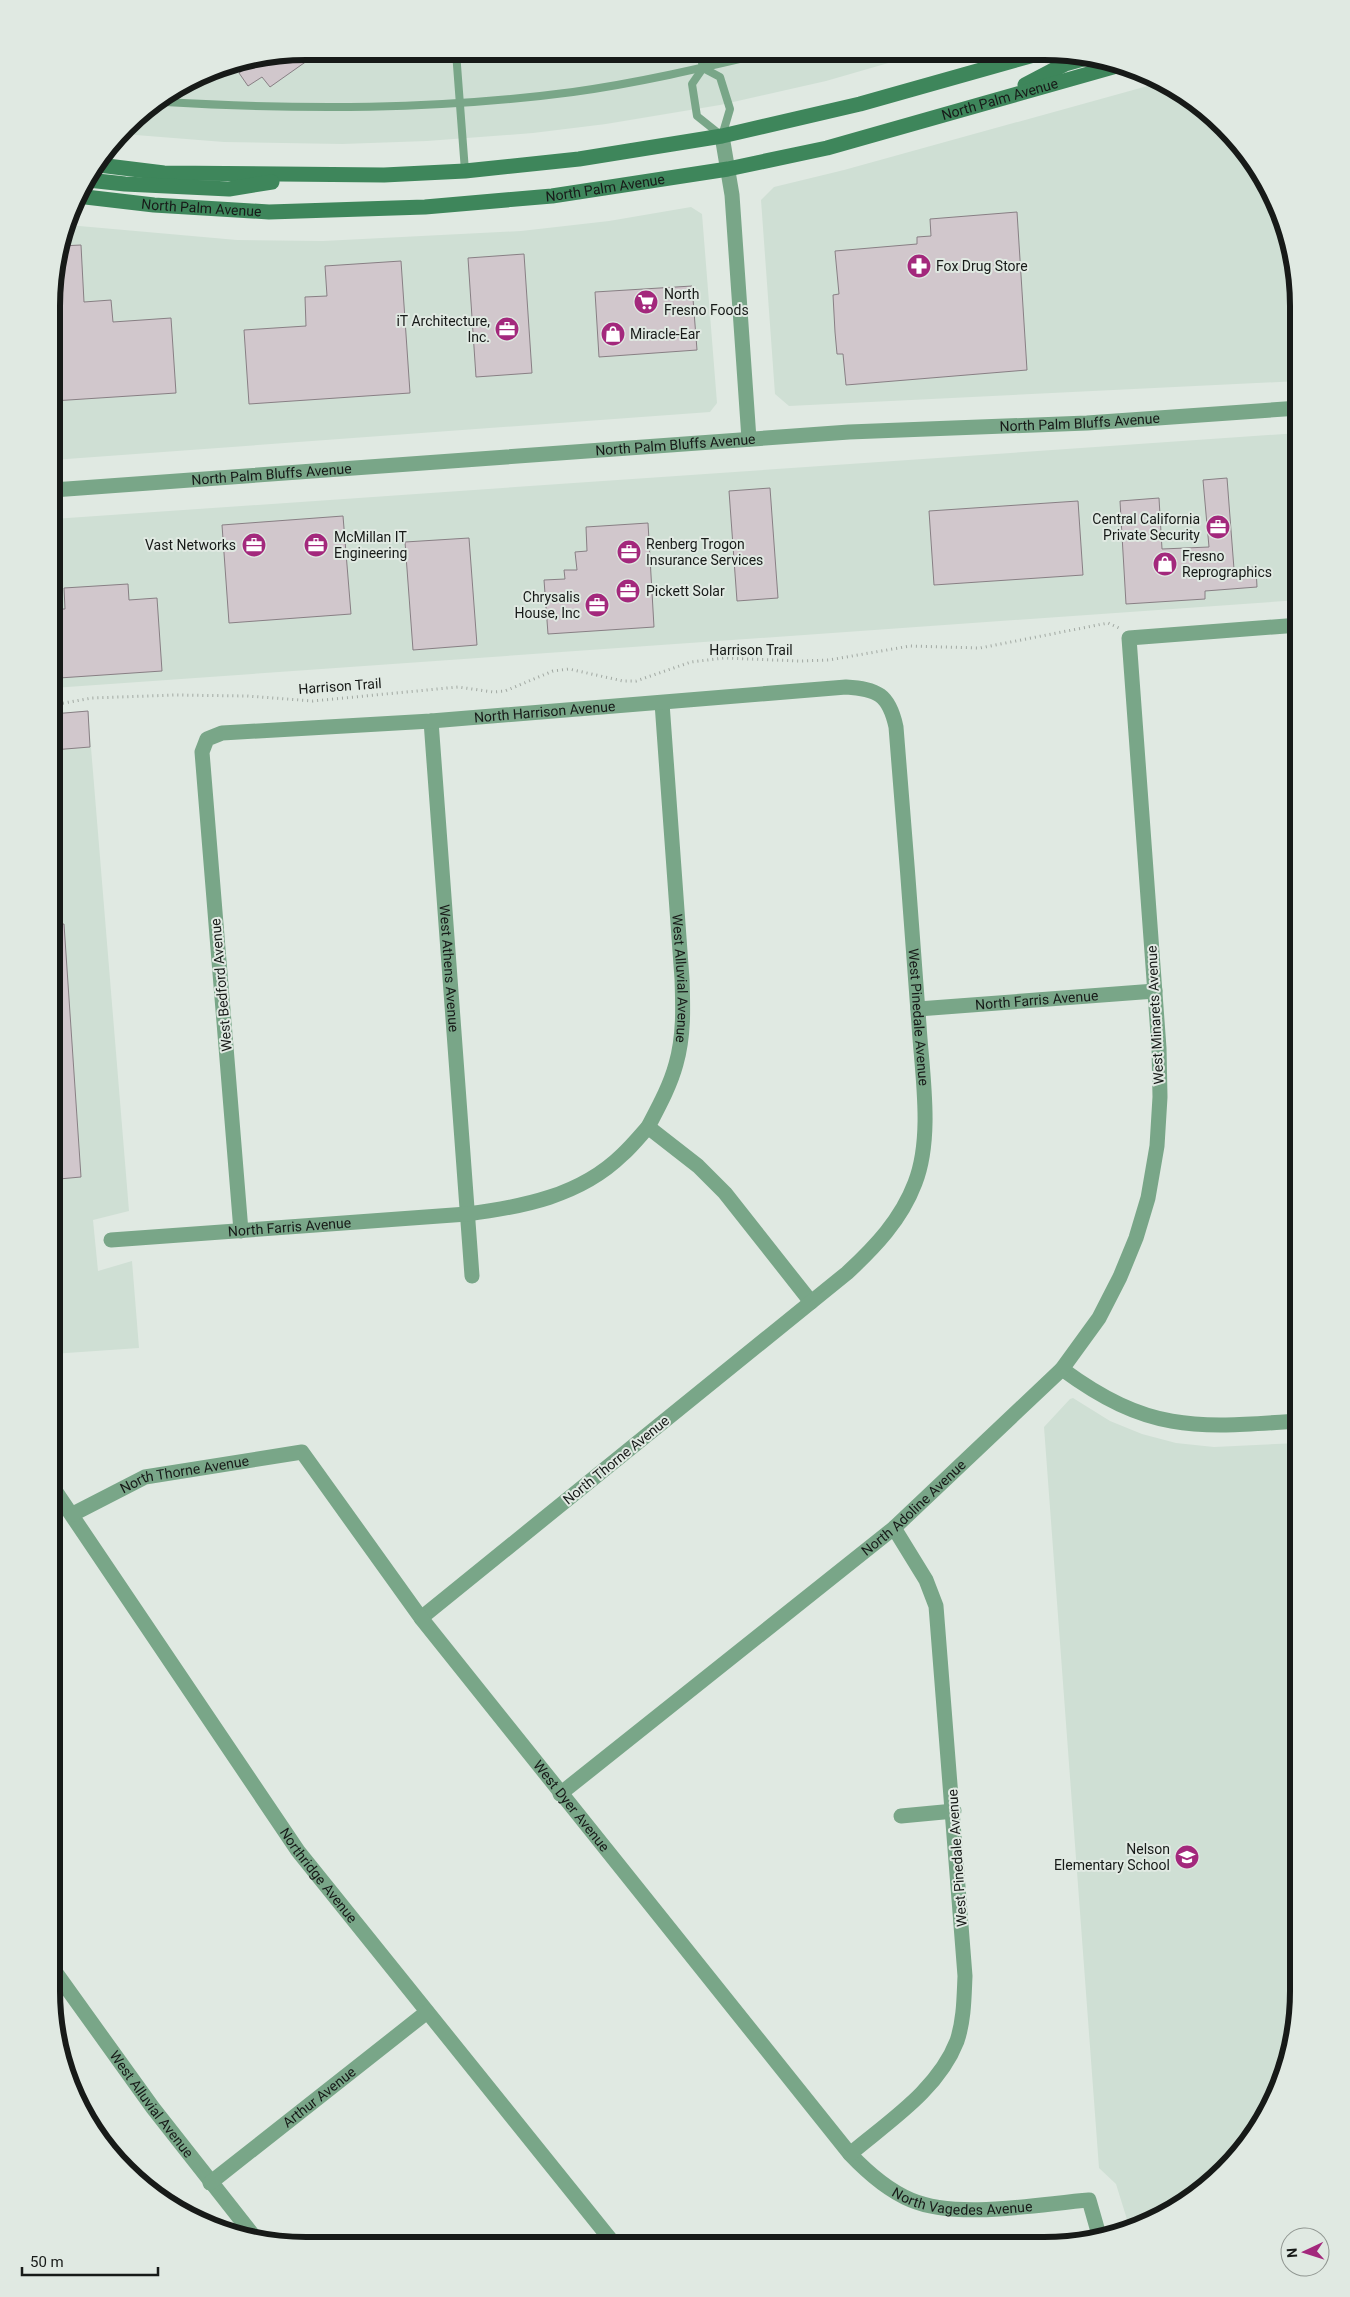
<svg xmlns="http://www.w3.org/2000/svg" width="1350" height="2297" viewBox="0 0 1350 2297" font-family="Roboto,sans-serif">
  <rect width="100%" height="100%" fill="#e0e9e2"/>
  <g fill="#cfdfd4">
    <polygon points="306,51 923,53 826,81 720,105 606,124 533,133 427,141 342,144 224,142 123,134 138,115 209,71"/>
    <polygon points="1162,82 1199,104 1246,151 1279,209 1299,306 1299,381 789,406 775,394 761,200 774,187 844,170"/>
    <polygon points="691,207 702,214 717,403 710,412 53,460 53,273 68,225 237,240 323,241 521,231 609,221"/>
    <polygon points="1299,433 1299,600 53,688 53,519"/>
    <polygon points="88,711 129,1211 93,1220 98,1271 132,1261 139,1348 52,1354 53,713"/>
    <polygon points="1073,1398 1110,1421 1142,1434 1176,1443 1214,1447 1298,1443 1298,2008 1279,2088 1246,2146 1199,2193 1141,2226 1130,2229 1116,2184 1099,2168 1044,1427 1070,1399"/>
  </g>
  <g fill="#d1c7cc" stroke="#887f84">
    <polygon points="306,51 321,51 270,87 262,77 248,86 239,73 257,61"/>
    <polygon points="1017,212 1027,370 846,385 843,354 837,354 835,332 833,295 839,294 835,251 917,244 917,237 931,236 930,219"/>
    <polygon points="81,245 84,302 111,300 113,322 171,318 176,393 53,401 53,273 61,246"/>
    <polygon points="524,254 532,373 476,377 468,258"/>
    <polygon points="401,261 410,393 249,404 244,330 306,326 305,297 327,296 325,266"/>
    <polygon points="692,286 697,350 599,357 595,292"/>
    <polygon points="1227,478 1234,569 1256,567 1257,587 1205,591 1205,599 1126,604 1120,501 1159,498 1162,549 1209,547 1203,480"/>
    <polygon points="770,488 778,598 737,601 729,491"/>
    <polygon points="1078,501 1083,575 934,585 929,511"/>
    <polygon points="343,516 351,614 229,623 222,525"/>
    <polygon points="648,523 654,627 548,634 544,580 565,579 564,570 577,570 575,552 587,551 586,527"/>
    <polygon points="469,538 477,645 413,650 405,542"/>
    <polygon points="128,584 129,600 157,598 162,671 59,678 54,609 65,609 64,588"/>
    <polygon points="88,711 90,747 53,750 53,714"/>
    <polygon points="64,924 81,1177 59,1179 52,1086 53,925"/>
  </g>
  <g fill="none" stroke-linecap="round" stroke-linejoin="round">
    <polyline stroke="#a1a8a2" stroke-width="3" stroke-dasharray="1 4" stroke-linecap="butt" points="53,705 92,698 175,695 247,696 313,701 458,687 493,692 505,691 553,671 569,669 623,681 636,681 691,662 724,658 800,661 829,660 910,646 980,648 1108,623 1119,628"/>
    <g stroke="#79a688" stroke-width="8">
      <polyline points="456,52 465,171"/>
      <polyline points="700,52 703,68 692,84 697,116 722,136 730,109 720,77 703,68"/>
      <path d="M 162,100 L 165,102 C 302,110 437,110 573,92 C 638,83 702,68 766,53"/>
    </g>
    <g stroke="#79a688" stroke-width="15">
      <polyline points="722,136 732,195 749,439"/>
      <path id="s1" d="M 53,490 L 849,432 L 1087,423 L 1299,408"/>
      <path id="s2" d="M 662,703 L 682,979 C 683,1007 684,1036 676,1064 C 670,1086 659,1106 648,1127 L 698,1166 L 725,1193 L 811,1302"/>
      <path id="s3" d="M 431,721 L 472,1276"/>
      <path id="s4" d="M 918,1009 L 1155,991"/>
      <path id="s5" d="M 241,1231 L 202,752 L 207,739 L 222,733 L 431,721 L 846,687 C 877,689 889,694 896,727 C 904,826 912,926 919,1025 C 922,1074 933,1137 915,1183 C 901,1220 875,1247 847,1273 L 421,1618"/>
      <path id="s6" d="M 111,1240 L 467,1214 C 522,1207 580,1196 622,1155 C 631,1147 640,1136 648,1127"/>
      <path d="M 1062,1369 C 1149,1433 1196,1428 1298,1421"/>
      <path id="s7" d="M 52,1486 L 298,1851 L 615,2245"/>
      <path id="s8" d="M 73,1514 L 145,1477 L 302,1452 L 421,1618 L 850,2154 C 868,2173 887,2190 911,2200 C 958,2220 1038,2204 1089,2200 L 1099,2235"/>
      <path id="s9" d="M 560,1794 L 894,1528 L 1062,1369 L 1099,1318 L 1120,1277 L 1136,1238 L 1148,1198 L 1157,1146 L 1160,1097 L 1159,1048 L 1129,638 L 1299,625"/>
      <polyline points="901,1816 954,1811"/>
      <path id="s10" d="M 51,1966 L 153,2108 L 256,2239"/>
      <path d="M 850,2154 C 889,2121 938,2090 957,2041 C 964,2020 964,1998 965,1976 L 936,1606 L 926,1580 L 894,1528"/>
      <path id="s11" d="M 210,2183 L 427,2012"/>
    </g>
    <g stroke="#3e865b" stroke-width="15">
      <polyline points="1025,85 1065,64 1090,57"/>
      <polyline points="99,165 164,173 384,175 465,171 579,159 722,136 860,104 1041,53"/>
      <polyline points="88,180 125,184 229,189 272,182"/>
      <path id="s12" d="M 77,196 L 154,205 L 269,212 L 425,207 L 552,196 L 728,169 L 827,148 L 1120,65"/>
    </g>
  </g>
  <defs>
    <symbol id="pharmacy-disc" viewBox="-11 -11 22 22"><circle r="9.5" fill="#a3287c" stroke="#e0e9e2"/><path d="M-2-6h4v4h4v4h-4v4h-4v-4h-4v-4h4Z" fill="#fff"/></symbol>
    <symbol id="supermarket-disc" viewBox="-11 -11 22 22"><circle r="9.5" fill="#a3287c" stroke="#e0e9e2"/><path d="M-6-5.5h2.5l.6 2H6L4.5 2H-2.5L-4.4-4H-6ZM-1.5 3.2a1.3 1.3 0 1 0 .1 0ZM3 3.2a1.3 1.3 0 1 0 .1 0Z" fill="#fff"/></symbol>
    <symbol id="office-disc" viewBox="-11 -11 22 22"><circle r="9.5" fill="#a3287c" stroke="#e0e9e2"/><path d="M-6-3h4V-5.5h4V-3h4V5H-6ZM-1-4.5V-3h2v-1.5ZM-6 0V1H6V0Z" fill="#fff"/></symbol>
    <symbol id="shop-disc" viewBox="-11 -11 22 22"><circle r="9.5" fill="#a3287c" stroke="#e0e9e2"/><path d="M-5-2.5h2.3a2.7 3.5 0 0 1 5.4 0H5L5.5 6h-11ZM-1.5-2.5h3a1.5 2.3 0 0 0-3 0Z" fill="#fff"/></symbol>
    <symbol id="school-disc" viewBox="-11 -11 22 22"><circle r="9.5" fill="#a3287c" stroke="#e0e9e2"/><path d="M0-5L7-2L0 1L-7-2ZM-4 1L0 2.5L4 1V4Q0 6-4 4Z" fill="#fff"/></symbol>
  </defs>
  <g fill-rule="evenodd">
    <use href="#pharmacy-disc" x="905" y="252" width="28" height="28"/>
    <use href="#supermarket-disc" x="632" y="288" width="28" height="28"/>
    <use href="#office-disc" x="493" y="315" width="28" height="28"/>
    <use href="#shop-disc" x="599" y="320" width="28" height="28"/>
    <use href="#office-disc" x="1204" y="513" width="28" height="28"/>
    <use href="#office-disc" x="240" y="531" width="28" height="28"/>
    <use href="#office-disc" x="302" y="531" width="28" height="28"/>
    <use href="#office-disc" x="615" y="538" width="28" height="28"/>
    <use href="#shop-disc" x="1151" y="550" width="28" height="28"/>
    <use href="#office-disc" x="614" y="577" width="28" height="28"/>
    <use href="#office-disc" x="583" y="591" width="28" height="28"/>
    <use href="#school-disc" x="1173" y="1843" width="28" height="28"/>
  </g>
  <g text-anchor="middle" stroke-width="4" stroke-linejoin="round" paint-order="stroke">
    <g font-size="14" fill="#171a18" stroke="#e0e9e2">
      <text dy="5" stroke="none"><textPath href="#s12" startOffset="935">North Palm Avenue</textPath></text>
      <text dy="5" stroke="none"><textPath href="#s12" startOffset="530">North Palm Avenue</textPath></text>
      <text dy="5" stroke="none"><textPath href="#s12" startOffset="125">North Palm Avenue</textPath></text>
      <text dy="5" stroke="none"><textPath href="#s1" startOffset="1029">North Palm Bluffs Avenue</textPath></text>
      <text dy="5" stroke="none"><textPath href="#s1" startOffset="624">North Palm Bluffs Avenue</textPath></text>
      <text dy="5" stroke="none"><textPath href="#s1" startOffset="219">North Palm Bluffs Avenue</textPath></text>
      <text x="751" y="655">Harrison Trail</text>
      <text transform="translate(340 686) rotate(-4)" y="5">Harrison Trail</text>
      <text dy="5" stroke="none"><textPath href="#s5" startOffset="834">North Harrison Avenue</textPath></text>
      <text dy="5" stroke="none"><textPath href="#s3" startOffset="248">West Athens Avenue</textPath></text>
      <text dy="5" stroke="none"><textPath href="#s2" startOffset="276">West Alluvial Avenue</textPath></text>
      <text transform="translate(221 985) rotate(-95)" y="5">West Bedford Avenue</text>
      <text dy="5" stroke="none"><textPath href="#s4" startOffset="119">North Farris Avenue</textPath></text>
      <text transform="translate(1155 1015) rotate(-93)" y="5">West Minarets Avenue</text>
      <text dy="5" stroke="none"><textPath href="#s5" startOffset="1499">West Pinedale Avenue</textPath></text>
      <text dy="5" stroke="none"><textPath href="#s6" startOffset="179">North Farris Avenue</textPath></text>
      <text transform="translate(616 1460) rotate(-39)" y="5">North Thorne Avenue</text>
      <text dy="5" stroke="none"><textPath href="#s8" startOffset="120">North Thorne Avenue</textPath></text>
      <text dy="5" stroke="none"><textPath href="#s9" startOffset="455">North Adoline Avenue</textPath></text>
      <text dy="5" stroke="none"><textPath href="#s8" startOffset="685">West Dyer Avenue</textPath></text>
      <text transform="translate(957 1858) rotate(-94)" y="5">West Pinedale Avenue</text>
      <text dy="5" stroke="none"><textPath href="#s7" startOffset="472">Northridge Avenue</textPath></text>
      <text dy="5" stroke="none"><textPath href="#s11" startOffset="139">Arthur Avenue</textPath></text>
      <text dy="5" stroke="none"><textPath href="#s10" startOffset="171">West Alluvial Avenue</textPath></text>
      <text dy="5" stroke="none"><textPath href="#s8" startOffset="1259">North Vagedes Avenue</textPath></text>
    </g>
    <g font-size="14" fill="#171a18" stroke="#e0e9e2" text-anchor="start">
      <text x="936" y="271">Fox Drug Store</text>
      <text x="664" y="299">North<tspan x="664" dy="16">Fresno Foods</tspan></text>
      <text x="490" y="326" text-anchor="end">iT Architecture,<tspan x="490" dy="16">Inc.</tspan></text>
      <text x="630" y="339">Miracle-Ear</text>
      <text x="1200" y="524" text-anchor="end">Central California<tspan x="1200" dy="16">Private Security</tspan></text>
      <text x="334" y="542">McMillan IT<tspan x="334" dy="16">Engineering</tspan></text>
      <text x="646" y="549">Renberg Trogon<tspan x="646" dy="16">Insurance Services</tspan></text>
      <text x="236" y="550" text-anchor="end">Vast Networks</text>
      <text x="1182" y="561">Fresno<tspan x="1182" dy="16">Reprographics</tspan></text>
      <text x="646" y="596">Pickett Solar</text>
      <text x="580" y="602" text-anchor="end">Chrysalis<tspan x="580" dy="16">House, Inc</tspan></text>
      <text x="1170" y="1854" text-anchor="end">Nelson<tspan x="1170" dy="16">Elementary School</tspan></text>
    </g>
  </g>
  <path d="M0 0H1350V2297H0ZM306 60H1044A246 246 0 0 1 1290 306V1991A246 246 0 0 1 1044 2237H306A246 246 0 0 1 60 1991V306A246 246 0 0 1 306 60Z" fill="#e0e9e2" fill-rule="evenodd"/>
  <path fill="none" stroke="#171a18" stroke-width="6" d="M306 60H1044A246 246 0 0 1 1290 306V1991A246 246 0 0 1 1044 2237H306A246 246 0 0 1 60 1991V306A246 246 0 0 1 306 60Z"/>
  <g transform="translate(1305 2252) rotate(266)"><circle r="24" fill="#e0e9e2" stroke="#909691"/>
  <path d="M0-4L9 19L0 12L-9 19Z" fill="#a3287c"/>
  <text y="-8" font-size="14" font-weight="bold" text-anchor="middle" fill="#171a18">N</text>
  </g>
  <path d="M22 2267v8h136v-8" fill="none" stroke="#171a18" stroke-width="2.5"/>
  <text x="30" y="2267" font-size="15" fill="#171a18" stroke="#e0e9e2" stroke-width="4" paint-order="stroke">50 m</text>
</svg>
